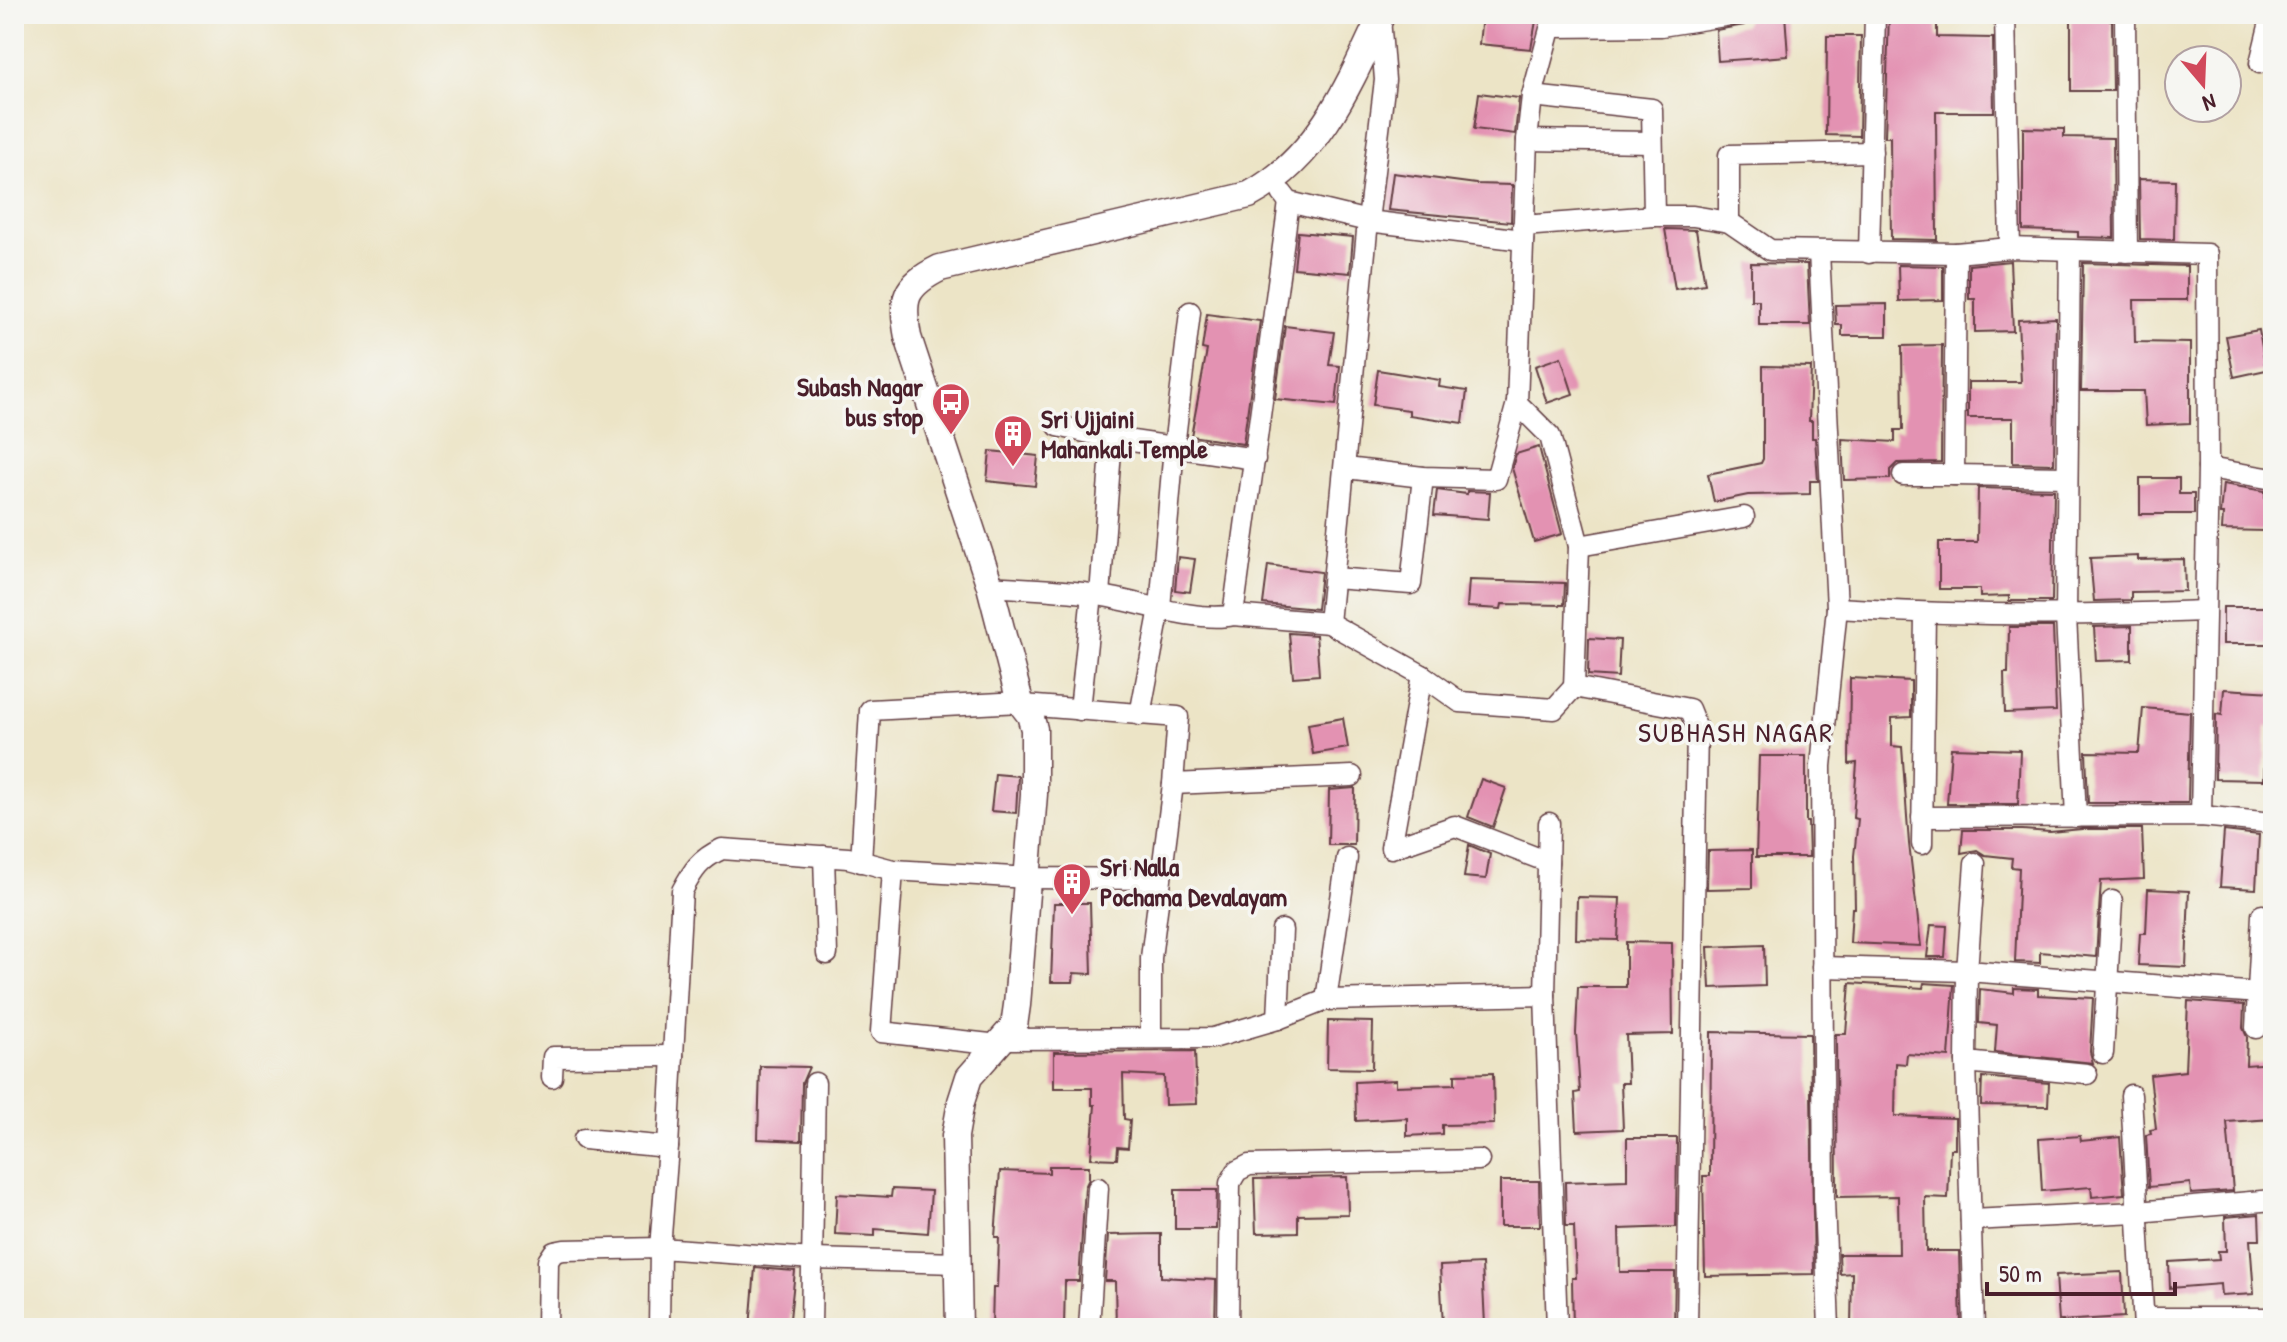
<svg xmlns="http://www.w3.org/2000/svg" width="2287" height="1342" viewBox="0 0 2287 1342" font-family="'Patrick Hand',sans-serif">
  <rect width="100%" height="100%" fill="#f6f6f2"/>
  <filter id="ink" filterUnits="userSpaceOnUse"><feTurbulence type="fractalNoise" baseFrequency=".0125" numOctaves="2"/><feDisplacementMap in="SourceGraphic" scale="16" xChannelSelector="R" yChannelSelector="G"/><feConvolveMatrix kernelMatrix="1 2 1 2 8 2 1 2 1" color-interpolation-filters="sRGB"/></filter>
  <filter id="wash" filterUnits="userSpaceOnUse"><feTurbulence type="fractalNoise" baseFrequency=".006" numOctaves="4" result="noise"/><feDisplacementMap in="SourceGraphic" scale="32" xChannelSelector="R" yChannelSelector="G"/><feGaussianBlur stdDeviation="1.8" result="paint"/><feColorMatrix in="noise" values="0 0 0 0 0 0 0 0 0 0 0 0 0 0 0 0 0 1.4 0 .05"/><feComposite in="paint" operator="in"/></filter>
  <g filter="url(#wash)">
    <rect width="100%" height="100%" fill="#ece4c6"/>
    <g id="blocks">
      <g fill="#e392b2">
        <polygon points="1750,14 1785,14 1788,56 1718,61 1716,30 1744,25"/>
        <polygon points="1889,14 1937,14 1937,37 1993,38 1994,112 1936,112 1937,240 1891,239 1890,137 1885,137"/>
        <polygon points="1482,16 1536,21 1531,49 1479,44"/>
        <polygon points="2071,20 2112,20 2113,91 2071,91"/>
        <polygon points="1827,36 1861,36 1859,136 1826,135"/>
        <polygon points="1479,93 1519,98 1515,134 1474,129"/>
        <polygon points="2023,128 2064,129 2064,137 2113,138 2114,238 2078,237 2078,232 2023,230"/>
        <polygon points="1393,173 1476,184 1512,185 1511,222 1388,210"/>
        <polygon points="2139,179 2175,180 2174,240 2140,239"/>
        <polygon points="1665,229 1696,230 1705,284 1675,289"/>
        <polygon points="1298,232 1353,237 1350,273 1294,268"/>
        <polygon points="2010,261 2013,331 1975,332 1975,299 1969,299 1969,265"/>
        <polygon points="1751,263 1807,264 1810,325 1759,325 1759,300 1751,300"/>
        <polygon points="2083,263 2187,266 2187,300 2134,300 2135,342 2190,343 2190,423 2146,425 2144,391 2081,391"/>
        <polygon points="1898,265 1943,266 1943,300 1899,301"/>
        <polygon points="1887,304 1887,336 1842,336 1842,325 1836,325 1835,305"/>
        <polygon points="1207,314 1260,321 1243,444 1191,436 1207,350 1202,349"/>
        <polygon points="2056,318 2054,464 2013,463 2013,418 1968,418 1968,382 2021,382 2018,320"/>
        <polygon points="1285,326 1334,332 1329,365 1340,366 1336,405 1275,399"/>
        <polygon points="2259,330 2266,370 2234,377 2226,336"/>
        <polygon points="1942,345 1941,462 1897,463 1890,470 1890,479 1844,480 1842,439 1895,442 1895,430 1903,430 1902,346"/>
        <polygon points="1561,357 1573,394 1547,403 1535,366"/>
        <polygon points="1763,366 1811,367 1809,421 1812,421 1812,438 1815,438 1818,481 1810,481 1810,494 1748,495 1714,502 1708,474 1761,463 1763,459"/>
        <polygon points="1378,370 1440,380 1439,387 1467,391 1463,423 1409,415 1409,410 1373,405"/>
        <polygon points="1539,447 1562,534 1534,542 1512,468 1516,454"/>
        <polygon points="990,451 1038,456 1035,486 987,481"/>
        <polygon points="2140,478 2179,478 2179,494 2194,494 2194,514 2140,514"/>
        <polygon points="2223,484 2265,491 2265,531 2222,530 2223,514 2220,514"/>
        <polygon points="1978,488 2054,490 2052,601 2009,601 2009,596 1980,597 1980,589 1939,589 1939,542 1977,542"/>
        <polygon points="1437,490 1467,494 1467,491 1490,492 1488,519 1434,515"/>
        <polygon points="2138,556 2138,560 2184,559 2185,591 2131,592 2131,600 2094,601 2090,558"/>
        <polygon points="1178,557 1195,559 1190,592 1175,590"/>
        <polygon points="1268,565 1321,572 1317,609 1263,604"/>
        <polygon points="1469,580 1565,583 1564,605 1502,604 1501,609 1467,607"/>
        <rect x="2223" y="607" width="50" height="37"/>
        <polygon points="2132,626 2132,660 2096,661 2094,627"/>
        <polygon points="2009,627 2053,627 2056,711 2005,713 2004,673 2008,673"/>
        <polygon points="1289,633 1316,635 1319,675 1293,677"/>
        <polygon points="1589,638 1620,640 1618,677 1588,675"/>
        <polygon points="1850,678 1911,681 1911,717 1892,718 1892,746 1902,747 1909,844 1921,946 1850,943 1852,908 1855,908 1854,856 1858,819 1853,818 1857,763 1849,764"/>
        <polygon points="2224,689 2273,692 2270,727 2266,726 2264,780 2215,779 2216,714 2222,715"/>
        <polygon points="2143,708 2190,712 2188,803 2088,803 2086,752 2139,753"/>
        <polygon points="1343,718 1348,748 1313,754 1308,724"/>
        <polygon points="1951,748 2020,750 2018,804 1947,804"/>
        <polygon points="1759,756 1806,756 1806,822 1808,822 1809,857 1756,857"/>
        <polygon points="995,774 1018,776 1016,813 991,811"/>
        <polygon points="1481,779 1506,788 1493,827 1468,817"/>
        <polygon points="1355,788 1354,845 1328,845 1329,790"/>
        <polygon points="2082,829 2142,829 2144,879 2101,881 2096,957 2040,952 2040,963 2015,962 2019,868 2011,867 2012,858 1985,855 1977,850 1961,853 1963,830 2023,830 2050,832"/>
        <polygon points="2224,831 2259,835 2256,889 2220,887"/>
        <polygon points="1469,845 1490,854 1486,879 1464,877"/>
        <polygon points="1752,850 1752,888 1707,889 1708,851"/>
        <polygon points="2148,889 2189,891 2186,967 2138,965 2140,933 2146,933"/>
        <polygon points="1577,897 1620,898 1618,940 1576,939"/>
        <polygon points="1054,903 1090,903 1092,974 1074,973 1073,982 1051,982"/>
        <polygon points="1931,925 1947,926 1945,957 1927,957"/>
        <polygon points="1626,942 1672,943 1673,1034 1626,1035 1628,1083 1621,1083 1623,1129 1577,1131 1575,1093 1580,1092 1576,1033 1578,987 1626,987"/>
        <polygon points="1764,945 1765,986 1710,988 1708,947"/>
        <polygon points="1850,983 1923,988 1924,983 1954,985 1949,1057 1907,1054 1906,1064 1896,1063 1895,1116 1955,1118 1955,1149 1950,1149 1948,1198 1925,1197 1926,1251 1959,1251 1961,1328 1851,1328 1852,1273 1840,1274 1839,1254 1899,1254 1898,1196 1837,1197 1836,1034 1846,1034"/>
        <polygon points="2014,988 2038,989 2038,995 2093,998 2090,1052 2093,1063 1995,1052 1997,1025 1979,1023 1980,989 2014,993"/>
        <polygon points="2188,1001 2244,1005 2243,1028 2247,1037 2246,1065 2273,1063 2273,1119 2227,1122 2233,1191 2191,1194 2190,1183 2149,1187 2146,1135 2151,1134 2150,1130 2156,1129 2150,1075 2185,1071"/>
        <polygon points="1328,1021 1373,1022 1372,1069 1327,1068"/>
        <polygon points="1711,1032 1810,1034 1814,1274 1705,1276 1703,1176 1710,1176"/>
        <polygon points="1195,1051 1197,1104 1165,1105 1164,1076 1123,1074 1124,1119 1130,1120 1128,1148 1118,1147 1117,1159 1091,1158 1095,1105 1092,1105 1092,1088 1054,1088 1054,1052"/>
        <polygon points="760,1066 809,1067 802,1083 801,1141 758,1139"/>
        <polygon points="1493,1073 1494,1124 1442,1125 1442,1134 1407,1136 1407,1118 1356,1121 1355,1082 1396,1080 1396,1086 1455,1084 1455,1074"/>
        <polygon points="1982,1077 2049,1083 2048,1106 1981,1105"/>
        <polygon points="2080,1136 2081,1141 2120,1137 2124,1194 2092,1197 2091,1187 2042,1191 2039,1139"/>
        <polygon points="1627,1138 1677,1138 1676,1227 1619,1229 1620,1272 1675,1272 1674,1328 1573,1328 1572,1278 1576,1278 1574,1226 1566,1226 1565,1182 1627,1180"/>
        <polygon points="1049,1166 1089,1166 1089,1179 1085,1187 1079,1281 1065,1281 1064,1328 992,1328 993,1288 997,1288 999,1237 995,1237 1000,1171 1049,1173"/>
        <polygon points="1347,1177 1348,1214 1298,1215 1298,1232 1256,1233 1254,1179"/>
        <polygon points="1500,1181 1539,1181 1540,1226 1500,1226"/>
        <polygon points="892,1189 931,1191 928,1233 875,1229 875,1236 835,1234 837,1194 891,1197"/>
        <polygon points="1175,1190 1217,1190 1216,1229 1175,1229"/>
        <polygon points="2259,1214 2260,1240 2250,1240 2254,1294 2221,1296 2220,1284 2170,1288 2169,1262 2219,1259 2218,1251 2226,1251 2225,1217"/>
        <polygon points="1161,1234 1161,1277 1216,1280 1215,1326 1135,1321 1135,1328 1116,1328 1115,1281 1105,1281 1108,1235"/>
        <polygon points="1482,1264 1485,1325 1443,1327 1440,1266"/>
        <polygon points="755,1268 795,1271 789,1328 750,1328"/>
        <polygon points="2122,1272 2124,1317 2059,1321 2056,1275"/>
      </g>
    </g>
  </g>
  <g filter="url(#ink)">
    <use href="#blocks" fill-opacity="0" stroke="#623d42" stroke-width="2"/>
    <g fill="none" stroke-linecap="round" stroke-linejoin="round">
      <defs>
        <g id="minor">
          <polyline points="1554,14 1532,96 1527,140 1517,403 1550,436 1579,546 1574,687"/>
          <polyline points="2005,14 2010,248"/>
          <polyline points="2125,14 2127,252"/>
          <polyline points="1553,27 1661,26 1737,14"/>
          <polyline points="2260,63 2272,14"/>
          <polyline points="1532,96 1652,109 1654,216"/>
          <polyline points="1527,140 1651,142"/>
          <polyline points="1282,193 1289,202 1368,221 1523,240"/>
          <polyline points="1729,222 1729,155 1872,152"/>
          <polyline points="1523,226 1654,216 1693,216 1729,222 1770,250 1956,253 2010,248 2207,254 2208,468 2201,816"/>
          <polyline points="2070,251 2066,616 2076,817"/>
          <polyline points="1819,252 1837,608 1821,766 1824,1200 1829,1328"/>
          <polyline points="1869,253 1875,14"/>
          <polyline points="1956,253 1954,475 2066,477"/>
          <polyline points="1058,426 1112,438"/>
          <polyline points="1346,468 1423,477 1496,479 1517,403"/>
          <polyline points="2208,468 2273,479"/>
          <polyline points="1903,475 1954,475"/>
          <polyline points="1579,546 1744,517"/>
          <polyline points="1334,578 1411,584 1423,477"/>
          <path d="M 990,586 C 1027,589 1067,589 1103,596 C 1138,602 1199,623 1233,615 L 1329,623 L 1422,675 L 1460,702 L 1554,709 L 1574,687 L 1689,709 L 1697,729 L 1687,1328"/>
          <polyline points="1100,595 1112,438 1255,459"/>
          <path d="M 1837,608 C 1960,616 2081,616 2204,611"/>
          <polyline points="1233,615 1289,202"/>
          <polyline points="1329,623 1368,221 1385,80 1380,18"/>
          <polyline points="1422,675 1391,848 1455,826 1548,862"/>
          <polyline points="1023,705 1178,717 1173,784 1151,958 1151,1037"/>
          <polyline points="1080,710 1092,594"/>
          <polyline points="1140,715 1160,608 1174,447 1190,312"/>
          <polyline points="1173,784 1352,776"/>
          <polyline points="1922,817 2201,816 2273,823"/>
          <polyline points="1549,823 1545,995 1557,1328"/>
          <polyline points="1922,844 1925,613"/>
          <polyline points="824,856 827,954"/>
          <polyline points="861,862 870,710 1020,702"/>
          <polyline points="893,870 881,1032 999,1045"/>
          <polyline points="1822,967 1967,971 2273,994"/>
          <polyline points="1326,1000 1347,858"/>
          <polyline points="1278,1019 1282,930"/>
          <polyline points="2256,1028 2262,915"/>
          <polyline points="1006,1039 1213,1038 1278,1019 1326,1000 1545,995"/>
          <polyline points="2103,1053 2112,901"/>
          <polyline points="1966,1062 2087,1074"/>
          <polyline points="552,1077 553,1057 673,1056"/>
          <polyline points="2131,1095 2144,1328"/>
          <path d="M 584,1139 L 668,1147 L 682,891 C 693,870 700,859 722,849 L 848,858 L 893,870 L 1029,878 L 1159,879"/>
          <polyline points="1971,1220 2137,1212 2273,1200"/>
          <polyline points="2144,1318 2273,1318"/>
          <polyline points="547,1328 548,1261 554,1252 564,1250 660,1248 813,1259 958,1263"/>
          <polyline points="659,1328 660,1248 668,1147"/>
          <polyline points="811,1328 815,1083"/>
          <polyline points="1089,1328 1098,1188"/>
          <polyline points="1228,1328 1230,1183 1237,1171 1249,1165 1479,1160"/>
          <polyline points="1974,1328 1966,1062 1967,971 1975,863"/>
        </g>
        <path id="tertiary" d="M 959,1328 L 955,1136 L 961,1102 L 969,1077 L 1014,1026 L 1017,1005 L 1034,794 L 1034,729 L 1030,715 L 1020,702 L 990,586 L 908,337 C 901,299 904,286 940,268 L 1249,195 C 1319,158 1350,83 1382,14"/>
      </defs>
      <use href="#minor" stroke="#623d42" stroke-width="23"/>
      <use href="#tertiary" stroke="#623d42" stroke-width="29"/>
      <use href="#minor" stroke="#fff" stroke-width="20"/>
      <use href="#tertiary" stroke="#fff" stroke-width="26"/>
    </g>
  </g>
  <defs>
    <symbol id="bus-pin" viewBox="-11 -11 22 30"><path d="M0 17L-7.5 6A9.5 9.5 0 1 1 7.5 6Z" fill="#d1495b" stroke="#f6f6f2"/><path d="M-5-6H5V4H4V6H2V4H-2V6H-4V4H-5ZM-3.5-4V0h7V-4ZM-3.5 1.2v1.5H-2V1.2ZM2 1.2v1.5H3.5V1.2Z" fill="#fff"/></symbol>
    <symbol id="building-pin" viewBox="-11 -11 22 30"><path d="M0 17L-7.5 6A9.5 9.5 0 1 1 7.5 6Z" fill="#d1495b" stroke="#f6f6f2"/><path d="M-4-6H4V6H1V3H-1V6H-4ZM-2.5-4.3h1.7v1.8h-1.7ZM.8-4.3h1.7v1.8H.8ZM-2.5-1h1.7V.8h-1.7ZM.8-1h1.7V.8H.8Z" fill="#fff"/></symbol>
  </defs>
  <g fill-rule="evenodd">
    <use href="#bus-pin" x="929" y="380" width="44" height="60"/>
    <use href="#building-pin" x="991" y="412" width="44" height="60"/>
    <use href="#building-pin" x="1050" y="860" width="44" height="60"/>
  </g>
  <g text-anchor="middle" stroke-width="7" stroke-linejoin="round" paint-order="stroke">
    <g font-size="26" font-weight="bold" fill="#4a1f2b" stroke="#f6f6f2" text-anchor="start">
      <text x="923" y="396" text-anchor="end">Subash Nagar<tspan x="923" dy="30">bus stop</tspan></text>
      <text x="1041" y="428">Sri Ujjaini<tspan x="1041" dy="30">Mahankali Temple</tspan></text>
      <text x="1100" y="876">Sri Nalla<tspan x="1100" dy="30">Pochama Devalayam</tspan></text>
    </g>
    <g font-size="28" letter-spacing="2" fill="#4a1f2b" stroke="#f6f6f2">
      <text x="1736" y="742">SUBHASH NAGAR</text>
    </g>
  </g>
  <rect width="2287" height="1342" fill="none" stroke="#f6f6f2" stroke-width="48"/>
  <g transform="translate(2203 84) rotate(161)"><circle r="38" fill="#f6f6f2" stroke="#b1a0a2" stroke-width="2"/>
  <path d="M0-6L14 30L0 20L-14 30Z" fill="#d1495b"/>
  <text y="-12" font-size="22" font-weight="bold" text-anchor="middle" fill="#4a1f2b">N</text>
  </g>
  <path d="M1987 1282v12h188v-12" fill="none" stroke="#4a1f2b" stroke-width="4"/>
  <text x="1999" y="1282" font-size="24" fill="#4a1f2b" stroke="#f6f6f2" stroke-width="6" paint-order="stroke">50 m</text>
</svg>
